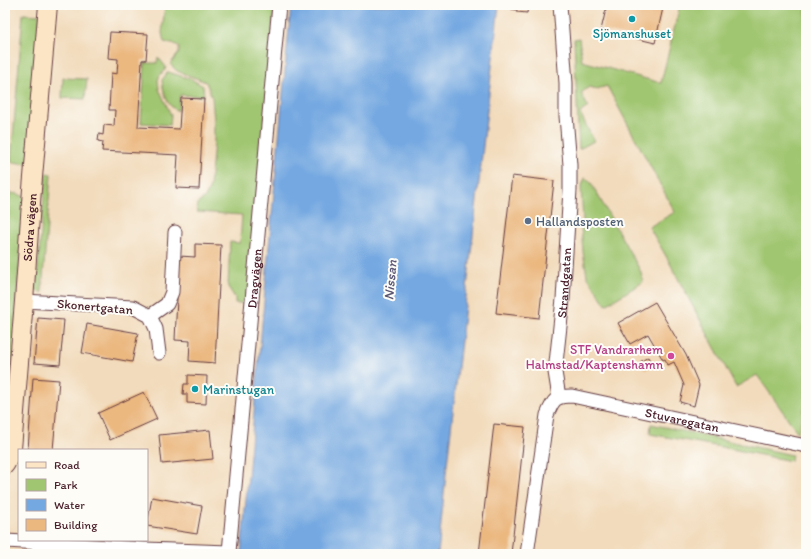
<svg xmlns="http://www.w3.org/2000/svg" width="811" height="559" viewBox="0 0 811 559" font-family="Itim,sans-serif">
  <rect width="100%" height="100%" fill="#fdfcf7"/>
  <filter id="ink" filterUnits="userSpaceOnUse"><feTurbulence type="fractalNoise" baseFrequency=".025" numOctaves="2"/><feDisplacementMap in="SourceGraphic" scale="8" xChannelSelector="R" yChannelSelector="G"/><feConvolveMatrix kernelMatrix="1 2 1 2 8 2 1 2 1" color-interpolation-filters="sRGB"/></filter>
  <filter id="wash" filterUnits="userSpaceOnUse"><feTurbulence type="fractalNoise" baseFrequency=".012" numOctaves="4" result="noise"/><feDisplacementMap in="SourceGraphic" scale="16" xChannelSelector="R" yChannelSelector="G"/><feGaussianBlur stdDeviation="0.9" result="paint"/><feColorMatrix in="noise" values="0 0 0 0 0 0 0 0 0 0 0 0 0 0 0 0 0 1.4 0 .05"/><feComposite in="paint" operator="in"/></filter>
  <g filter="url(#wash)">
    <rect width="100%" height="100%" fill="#f2dbbc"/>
    <g fill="#a0c671" stroke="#75724e">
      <polygon points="165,5 272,5 274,13 250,303 235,303 235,298 228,287 230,242 240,243 242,215 197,212 198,203 205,198 210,187 214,141 214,121 212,97 206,82 177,71 170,64 179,53 179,47 173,43 168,43 164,42 162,33"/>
      <polygon points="680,5 806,5 806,400 798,433 757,375 736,387 666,256 649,227 675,212 607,86 597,89 589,87 581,93 588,107 580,113 594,141 579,149 574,39 579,38 582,61 661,83"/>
      <polygon points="23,14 40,15 29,164 11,162"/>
      <polygon points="158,57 166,67 165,70 160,75 158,80 159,89 171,115 170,125 141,123 145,63 157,63"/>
      <path d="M 168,72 L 191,79 L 203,86 L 204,96 L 180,95 L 178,111 C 167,107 163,91 162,80 Z"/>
      <polygon points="63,78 87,79 85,99 62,98"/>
      <polygon points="46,173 51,174 42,291 41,293 36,290"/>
      <polygon points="585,178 590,181 641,272 643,282 606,305 587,276 583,252 581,227 583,221 581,188"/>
      <polygon points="10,193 18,194 25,197 5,446 5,257"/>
      <polygon points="651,424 792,455 791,461 726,448 650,434"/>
    </g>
    <polygon fill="#74a8e1" stroke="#5f6486" points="291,5 499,5 446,474 438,554 241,554"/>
    <g id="blocks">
      <g fill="#ebb880">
        <polygon points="512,5 528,5 527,13 517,12 517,10 511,9"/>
        <polygon points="607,5 649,5 663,8 655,43 601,30"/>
        <polygon points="110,32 148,34 146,60 142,60 138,127 179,129 181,98 204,99 199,189 176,188 178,155 102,151 103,142 98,141 99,134 103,135 104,125 114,126 115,110 109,110 111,73 117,74 118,59 108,58"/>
        <polygon points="512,176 554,181 539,318 496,313"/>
        <polygon points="195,244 221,245 215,363 189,361 190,341 175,340 179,256 195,257"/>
        <polygon points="655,302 686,355 699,385 694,406 680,402 684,385 674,362 668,365 665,359 663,360 648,334 630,344 618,323"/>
        <polygon points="38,318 64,320 60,365 34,363"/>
        <polygon points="87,324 138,333 132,362 82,353"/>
        <polygon points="648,357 653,366 645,370 640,362"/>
        <polygon points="188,375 207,376 206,404 187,403 187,394 183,394 184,384 188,384"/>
        <polygon points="33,378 59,380 53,450 28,450"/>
        <polygon points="144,392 157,419 110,440 98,413"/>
        <polygon points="494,424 525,427 511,554 479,554"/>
        <polygon points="210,430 213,459 162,464 159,435"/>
        <polygon points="152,497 202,506 197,534 147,526"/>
      </g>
    </g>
  </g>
  <g filter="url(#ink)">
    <use href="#blocks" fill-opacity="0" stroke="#633b41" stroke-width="1"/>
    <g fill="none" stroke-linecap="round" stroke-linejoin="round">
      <defs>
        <g id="street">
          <polyline points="24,301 77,304 133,307 150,316 156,329 159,353"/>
          <polyline points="150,316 167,304 172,292 175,232"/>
          <path id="s1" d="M 559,397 L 555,372 L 563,299 L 570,190 L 570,165 L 566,116 L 566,83 L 560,5"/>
          <path id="s2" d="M 6,541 L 145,549 L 229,552 L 279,5"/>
          <path id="s3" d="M 527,554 L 547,415 C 553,400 555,396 572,396 L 806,446"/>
        </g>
        <g id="secondary">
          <path id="s4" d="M 5,465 L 10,456 L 12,449 L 24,301 L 32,189 L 48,5"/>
        </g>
      </defs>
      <use href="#street" stroke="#633b41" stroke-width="15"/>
      <use href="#secondary" stroke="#633b41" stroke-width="20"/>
      <use href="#street" stroke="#fff" stroke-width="13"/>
      <use href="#secondary" stroke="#fce5c4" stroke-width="18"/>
    </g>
  </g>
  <g fill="#0f9aa8" stroke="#fdfcf7" stroke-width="1.5">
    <circle cx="632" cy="19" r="4"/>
    <circle cx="195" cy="389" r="4"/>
  </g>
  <circle fill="#5c6f8a" stroke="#fdfcf7" stroke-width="1.5" cx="528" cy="221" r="4"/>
  <circle fill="#d1479c" stroke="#fdfcf7" stroke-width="1.5" cx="671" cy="356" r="4"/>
  <g text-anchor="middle" stroke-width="4" stroke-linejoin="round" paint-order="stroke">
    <g font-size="13" fill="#0d838f" stroke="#fdfcf7">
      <text x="632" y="38">Sjömanshuset</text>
      <text x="203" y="394" text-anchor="start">Marinstugan</text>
    </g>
    <g font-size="13" fill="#4e5e75" stroke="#fdfcf7" text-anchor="start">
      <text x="536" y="226">Hallandsposten</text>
    </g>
    <g font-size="13" fill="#4a1f2b" stroke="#fdfcf7">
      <text dy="5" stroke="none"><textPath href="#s4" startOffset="240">Södra vägen</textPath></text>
      <text dy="5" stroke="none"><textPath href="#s2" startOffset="498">Dragvägen</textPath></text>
      <text dy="5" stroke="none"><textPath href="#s1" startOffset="115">Strandgatan</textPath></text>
      <text transform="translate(95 306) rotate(5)" y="5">Skonertgatan</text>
      <text dy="5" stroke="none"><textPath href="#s3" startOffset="288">Stuvaregatan</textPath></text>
    </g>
    <g font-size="13" fill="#b23c85" stroke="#fdfcf7" text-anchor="end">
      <text x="663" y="354">STF Vandrarhem<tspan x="663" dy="15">Halmstad/Kaptenshamn</tspan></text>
    </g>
    <g font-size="14" font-style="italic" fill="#5b5674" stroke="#fdfcf7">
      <text transform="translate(390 280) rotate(-85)" y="5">Nissan</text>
    </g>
  </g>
  <rect width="811" height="559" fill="none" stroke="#fdfcf7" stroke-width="20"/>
  <rect x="18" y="449" width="130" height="92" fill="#fdfcf7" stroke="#b5a4a5"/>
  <rect x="26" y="462" width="20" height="6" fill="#fce5c4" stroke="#b5a4a5"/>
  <text x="54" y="469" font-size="12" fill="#4a1f2b">Road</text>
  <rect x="26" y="479" width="20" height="12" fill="#a0c671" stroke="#b5a4a5"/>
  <text x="54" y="489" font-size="12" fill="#4a1f2b">Park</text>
  <rect x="26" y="499" width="20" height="12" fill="#74a8e1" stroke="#b5a4a5"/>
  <text x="54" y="509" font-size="12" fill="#4a1f2b">Water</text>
  <rect x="26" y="519" width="20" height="12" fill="#ebb880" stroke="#b5a4a5"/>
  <text x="54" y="529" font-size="12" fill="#4a1f2b">Building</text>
</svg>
